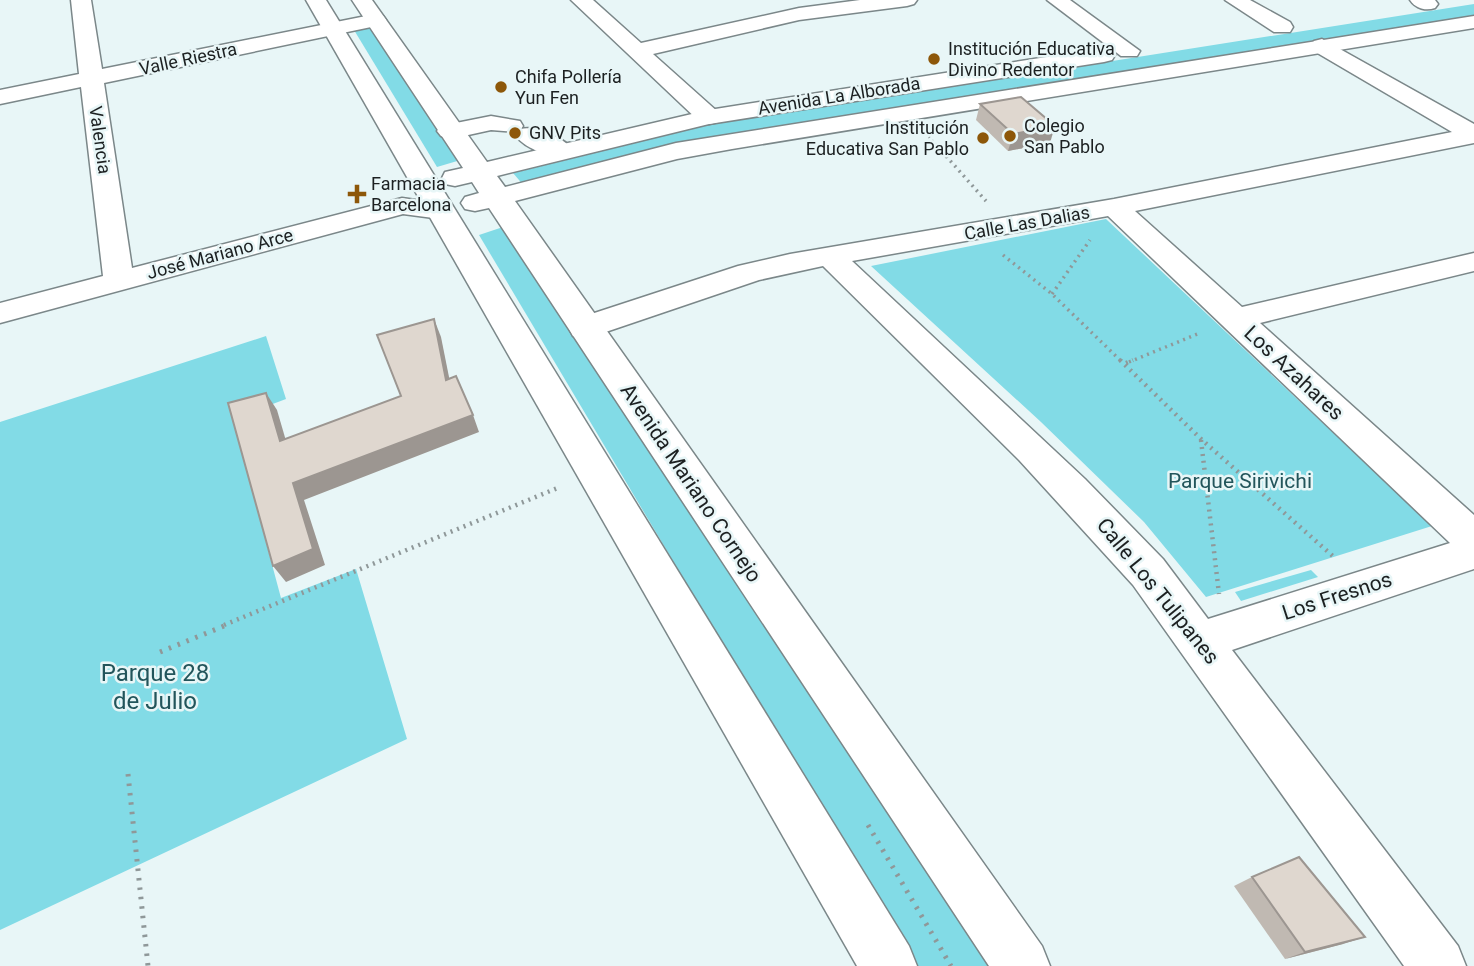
<svg xmlns="http://www.w3.org/2000/svg" width="1474" height="966" viewBox="0 0 1474 966" font-family="Roboto,sans-serif">
  <rect width="100%" height="100%" fill="#e8f6f7"/>
  <g fill="#82dbe6">
    <polygon points="1474,4 1474,17 722,137 525,187 513,173 712,124"/>
    <polygon points="375,26 464,159 437,167 354,30"/>
    <polygon points="1106,219 1432,526 1206,597 1144,522 1041,422 871,266"/>
    <polygon points="509,225 996,966 914,966 479,235"/>
    <polygon points="266,336 286,399 233,419 281,598 356,569 407,739 0,930 0,422"/>
    <polygon points="1311,570 1318,577 1241,601 1235,592"/>
  </g>
  <g fill="none" stroke-linecap="round" stroke-linejoin="round">
    <defs>
      <g id="minor">
        <polygon points="71,0 91,0 102,69 376,14 383,16 386,20 383,24 376,26 104,83 132,268 402,198 451,205 455,211 451,217 441,219 403,214 0,323 0,303 103,276 81,87 0,104 0,90 79,74"/>
        <polygon points="571,0 593,0 641,43 799,8 860,0 917,0 914,4 907,6 799,20 653,54 718,112 721,117 718,122 709,124 700,122"/>
        <polygon points="1047,0 1070,0 1140,51 1137,56 1121,56"/>
        <polygon points="1225,0 1250,0 1290,22 1293,27 1290,32 1274,32"/>
        <path d="M 1410,0 L 1435,0 L 1438,4 L 1435,8 C 1426,11 1416,9 1410,0 Z"/>
        <path d="M 1322,39 L 1474,124 L 1474,143 L 1135,211 L 1242,307 L 1474,253 L 1474,271 L 1260,323 L 1474,515 L 1474,569 L 1232,650 L 1458,946 L 1466,966 L 1404,966 L 1133,585 L 1019,460 L 823,266 L 759,280 L 585,339 L 573,336 L 569,328 L 573,320 L 738,266 L 790,254 L 1114,199 L 1452,132 L 1314,51 L 1311,46 L 1314,41 ZM 1108,216 L 1450,543 L 1208,619 L 1163,559 L 1085,479 L 852,261 Z"/>
        <path d="M 491,116 L 520,121 L 523,126 L 521,129 C 536,125 566,139 574,151 L 570,156 C 554,160 525,149 515,135 L 517,132 L 491,130 L 450,139 L 441,136 L 437,131 L 441,126 Z"/>
      </g>
      <g id="major">
        <polygon points="306,0 326,0 909,946 917,966 857,966"/>
        <polygon points="352,0 372,0 487,162 709,110 1104,48 1112,50 1115,55 1112,60 1104,62 709,124 497,176 505,187 676,143 1474,16 1474,28 732,149 677,159 515,201 1042,946 1050,966 989,966 489,208 475,211 465,209 461,203 465,197 479,193 472,182 455,186 445,184 442,178 445,172 463,168"/>
      </g>
    </defs>
    <use href="#minor" stroke="#7b8789" stroke-width="3"/>
    <use href="#major" stroke="#7b8789" stroke-width="3"/>
    <polyline stroke="#8f9899" stroke-width="2.5" stroke-dasharray="1 3.5" stroke-linecap="butt" points="929,137 948,158"/>
    <g stroke="#8f9899" stroke-width="3.5" stroke-dasharray="2 4.5" stroke-linecap="butt">
      <polyline points="946,156 986,201"/>
      <polyline points="1003,255 1052,294 1122,362"/>
      <polyline points="1052,294 1090,240"/>
      <polyline points="1129,362 1200,333"/>
    </g>
    <g stroke="#8f9899" stroke-width="4.5" stroke-dasharray="2 5" stroke-linecap="butt">
      <polyline points="1120,360 1201,439 1335,558"/>
      <polyline points="1126,363 1133,360"/>
      <polyline points="1201,440 1219,594"/>
      <polyline points="224,625 560,487"/>
    </g>
    <g stroke="#8f9899" stroke-width="5" stroke-dasharray="2.5 7" stroke-linecap="butt">
      <polyline points="160,652 229,624"/>
      <polyline points="128,774 148,966"/>
      <polyline points="868,825 951,966"/>
    </g>
    <use href="#minor" fill="#fff" fill-rule="evenodd"/>
    <use href="#major" fill="#fff" fill-rule="evenodd"/>
  </g>
  <g fill="#c0b9b2">
    <polygon points="980,104 1050,143 1008,151 976,120"/>
    <polygon points="1252,877 1343,944 1285,959 1234,886"/>
  </g>
  <g fill="#9c9691">
    <polygon points="1055,126 1050,143 1008,151 1013,134"/>
    <polygon points="434,319 441,337 453,397 446,380"/>
    <polygon points="266,393 277,410 291,458 280,441"/>
    <polygon points="473,415 479,432 304,500 325,565 286,582 273,566 293,483"/>
    <polygon points="1365,937 1343,944 1285,959 1305,952"/>
  </g>
  <g fill="#dfd7cf" stroke="#9c9691" stroke-width="2">
    <polygon points="1021,97 1055,126 1013,134 980,104"/>
    <polygon points="434,319 446,380 456,376 473,415 293,483 313,549 273,566 228,403 266,393 280,441 401,396 377,335"/>
    <polygon points="1299,857 1365,937 1305,952 1252,877"/>
  </g>
  <g fill="#8d5709" stroke="#e8f6f7" stroke-width="2.5">
    <circle cx="934" cy="59" r="7"/>
    <circle cx="501" cy="87" r="7"/>
    <circle cx="515" cy="133" r="7"/>
    <circle cx="1010" cy="136" r="7"/>
    <circle cx="983" cy="138" r="7"/>
    <path d="M353.5 183.5h7v7h7v7h-7v7h-7v-7h-7v-7h7z"/>
  </g>
  <g text-anchor="middle" stroke-width="5" stroke-linejoin="round" paint-order="stroke">
    <g font-size="18" fill="#1c2021" stroke="#e8f6f7" text-anchor="start">
      <text x="948" y="55">Institución Educativa<tspan x="948" dy="21">Divino Redentor</tspan></text>
      <text x="515" y="83">Chifa Pollería<tspan x="515" dy="21">Yun Fen</tspan></text>
      <text x="1024" y="132">Colegio<tspan x="1024" dy="21">San Pablo</tspan></text>
      <text x="969" y="134" text-anchor="end">Institución<tspan x="969" dy="21">Educativa San Pablo</tspan></text>
      <text x="529" y="139">GNV Pits</text>
      <text x="371" y="190">Farmacia<tspan x="371" dy="21">Barcelona</tspan></text>
    </g>
    <g font-size="18" fill="#1c2021" stroke="#e8f6f7">
      <text transform="translate(188 59) rotate(-12)" y="6">Valle Riestra</text>
      <text transform="translate(839 96) rotate(-9)" y="6">Avenida La Alborada</text>
      <text transform="translate(100 140) rotate(82)" y="6">Valencia</text>
      <text transform="translate(1027 223) rotate(-10)" y="6">Calle Las Dalias</text>
      <text transform="translate(220 254) rotate(-15)" y="6">José Mariano Arce</text>
    </g>
    <g font-size="21" fill="#1c2021" stroke="#e8f6f7">
      <text transform="translate(1294 373) rotate(43)" y="7">Los Azahares</text>
      <text transform="translate(691 483) rotate(56)" y="7">Avenida Mariano Cornejo</text>
      <text transform="translate(1158 591) rotate(51)" y="7">Calle Los Tulipanes</text>
      <text transform="translate(1337 596) rotate(-18)" y="7">Los Fresnos</text>
    </g>
    <g font-size="21" fill="#22555b" stroke="#e8f6f7">
      <text x="1240" y="488">Parque Sirivichi</text>
    </g>
    <g font-size="24" fill="#22555b" stroke="#e8f6f7">
      <text x="155" y="681">Parque 28<tspan x="155" dy="28">de Julio</tspan></text>
    </g>
  </g>
</svg>
